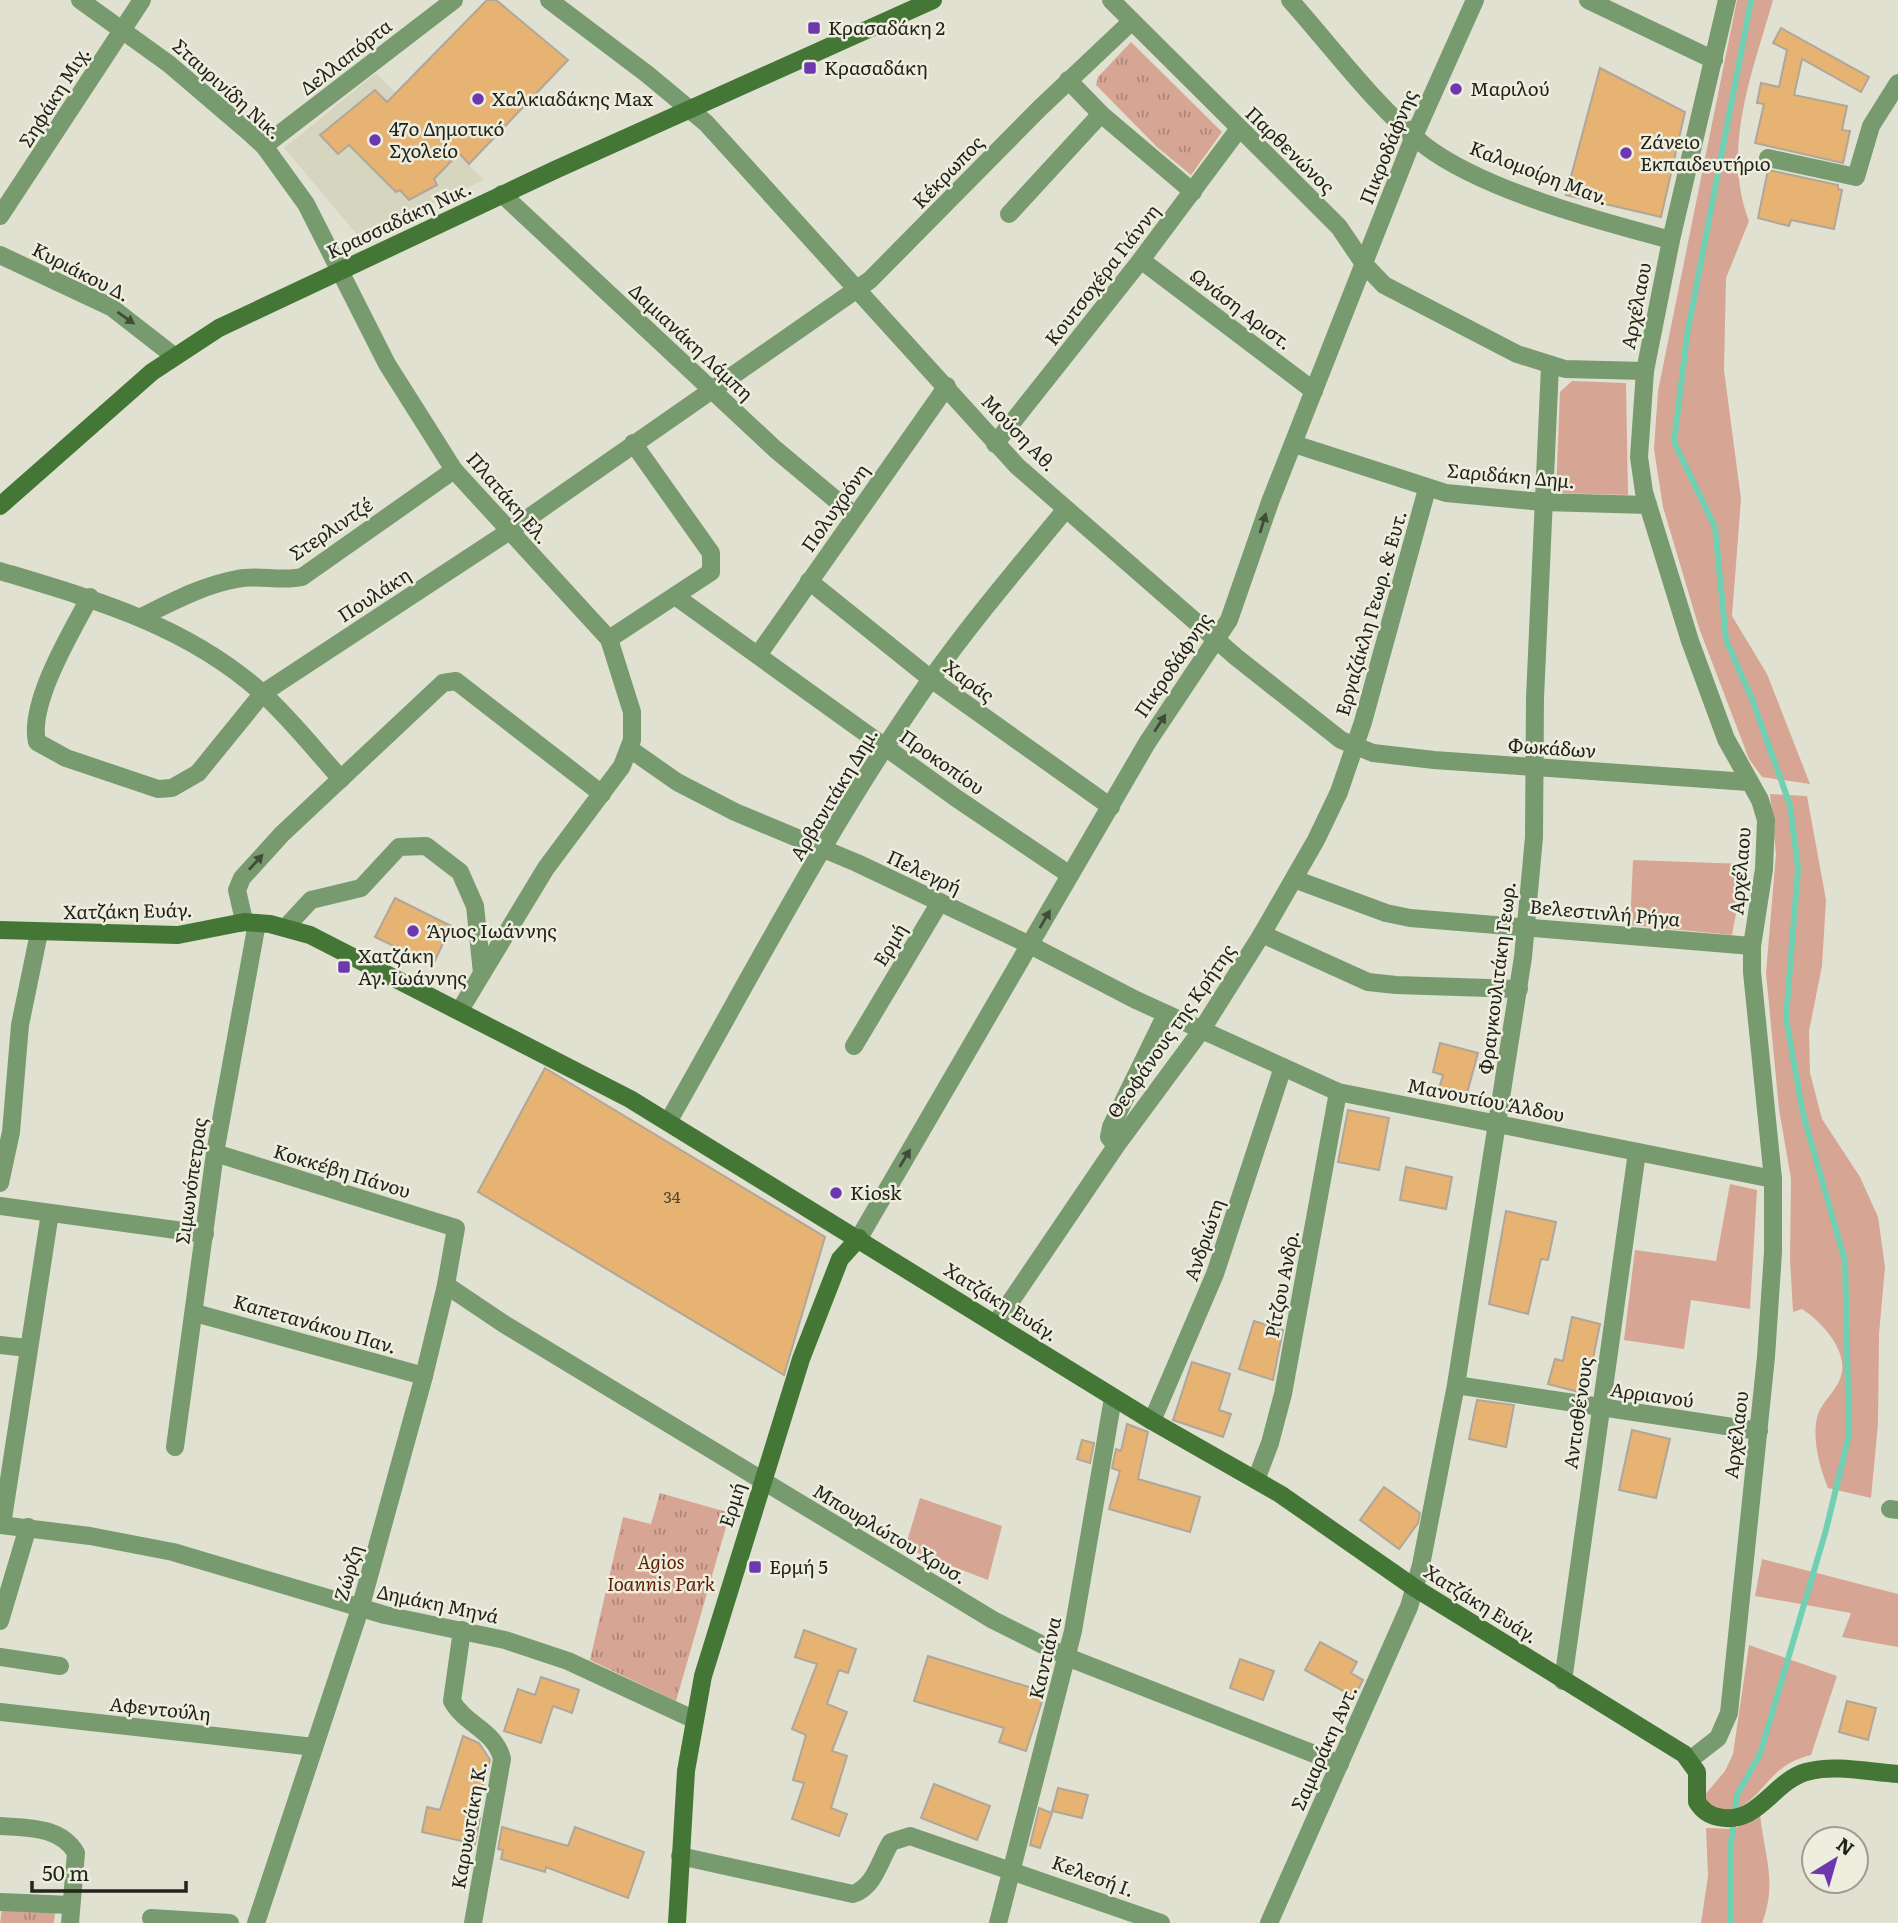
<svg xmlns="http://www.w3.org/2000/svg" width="1898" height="1923" viewBox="0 0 1898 1923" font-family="Literata,serif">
  <defs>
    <pattern id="park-tufts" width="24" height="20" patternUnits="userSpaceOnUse" patternTransform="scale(1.75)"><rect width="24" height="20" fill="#d6a594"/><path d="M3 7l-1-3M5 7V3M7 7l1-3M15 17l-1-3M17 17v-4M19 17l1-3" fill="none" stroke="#ad8678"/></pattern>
  </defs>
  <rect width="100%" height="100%" fill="#e1e1d1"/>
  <polygon fill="#d6d6c0" points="376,73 484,180 360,238 284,148"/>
  <g fill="#d6a594">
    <path d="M 1737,0 L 1773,0 C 1753,71 1721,149 1749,221 L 1726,278 L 1724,370 L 1741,499 L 1732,616 L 1767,674 L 1810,784 L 1762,777 L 1749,759 L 1699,628 L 1663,507 L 1654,449 L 1658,391 Z"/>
    <polygon points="1572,381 1626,383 1628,495 1556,493 1560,392"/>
    <path d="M 1770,794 L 1807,796 L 1826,900 L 1822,966 L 1809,1031 L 1810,1073 L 1822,1119 L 1860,1177 L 1878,1217 L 1885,1267 L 1879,1334 L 1878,1424 L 1871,1498 L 1828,1488 C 1820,1468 1812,1440 1817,1418 C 1820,1403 1837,1391 1841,1376 C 1849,1351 1821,1321 1802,1309 L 1793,1312 L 1790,1259 L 1791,1179 L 1779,1109 L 1766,973 L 1776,854 Z"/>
    <polygon points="1633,860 1745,864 1732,935 1630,925"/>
    <polygon points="1730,1184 1757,1190 1750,1309 1691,1300 1684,1349 1624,1340 1635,1250 1716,1261"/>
    <polygon points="920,1498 1002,1526 988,1580 905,1548"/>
    <polygon points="1762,1559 1898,1594 1898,1647 1842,1637 1851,1613 1755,1596"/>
    <path d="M 1749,1645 L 1837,1676 L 1811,1755 C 1766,1766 1768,1796 1731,1812 L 1707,1805 L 1704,1796 L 1725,1771 L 1733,1754 Z"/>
    <path d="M 1760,1814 C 1764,1855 1778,1883 1762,1923 L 1701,1923 L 1708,1876 L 1706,1828 L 1734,1829 Z"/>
  </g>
  <g fill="url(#park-tufts)">
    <polygon points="1131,42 1222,132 1191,175 1157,147 1096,85 1098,77"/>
    <polygon points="660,1493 730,1513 676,1701 590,1660 623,1517 651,1524"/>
    <polygon points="2,1909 55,1912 54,1923 0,1923"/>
  </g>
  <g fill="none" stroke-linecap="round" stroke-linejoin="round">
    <polyline stroke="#6fd0b3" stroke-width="6" points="1730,1923 1730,1851 1737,1795 1760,1754 1826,1530 1849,1435 1845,1261 1803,1114 1786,1018 1798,868 1790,805 1752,699 1726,640 1715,527 1674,442 1687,335 1751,0"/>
  </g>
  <g fill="#e6b372" stroke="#b0a699" stroke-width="2">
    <polygon points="487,0 496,0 568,60 469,164 459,153 434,179 437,185 409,200 400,190 396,192 349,145 338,154 320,135 375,90 387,102"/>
    <polygon points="1781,28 1869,77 1861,92 1802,59 1794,95 1847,106 1842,130 1850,131 1843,163 1755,143 1764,104 1757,103 1761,83 1779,87 1787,50 1773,43"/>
    <polygon points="1600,68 1685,112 1661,217 1566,195"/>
    <polygon points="1768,170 1838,185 1838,189 1842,190 1834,229 1791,220 1789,226 1758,218"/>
    <polygon points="395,898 451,926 433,965 375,937"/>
    <polygon points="1440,1043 1478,1053 1466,1097 1439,1089 1443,1075 1433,1072"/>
    <polygon points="545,1068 825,1237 784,1375 478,1192"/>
    <polygon points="1348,1110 1389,1118 1379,1170 1338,1162"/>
    <polygon points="1406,1167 1452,1177 1446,1209 1400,1200"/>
    <polygon points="1506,1211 1556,1222 1548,1260 1541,1259 1528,1314 1489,1304"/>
    <polygon points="1572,1317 1600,1324 1592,1363 1587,1362 1579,1392 1548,1384 1555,1359 1563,1361"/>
    <polygon points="1254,1321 1283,1330 1273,1380 1239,1369"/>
    <polygon points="1192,1362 1230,1374 1219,1410 1231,1414 1223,1437 1173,1420"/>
    <polygon points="1477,1400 1514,1405 1506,1447 1469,1439"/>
    <polygon points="1127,1424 1148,1432 1138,1479 1200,1497 1190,1532 1109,1509 1120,1471 1112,1468 1116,1449 1121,1451"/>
    <polygon points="1632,1430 1670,1439 1656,1498 1619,1490"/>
    <polygon points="1082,1440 1094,1443 1090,1463 1077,1459"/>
    <polygon points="1384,1487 1420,1513 1418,1523 1399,1549 1360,1520"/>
    <polygon points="804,1630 856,1649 848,1673 839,1670 827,1704 847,1712 832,1751 847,1756 831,1808 847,1814 839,1836 792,1819 804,1783 793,1780 806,1735 792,1729 817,1664 795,1657"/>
    <polygon points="1320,1642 1357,1662 1351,1673 1363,1680 1354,1697 1305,1670"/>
    <polygon points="928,1656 1045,1692 1026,1751 999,1742 1004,1728 914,1701"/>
    <polygon points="1240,1659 1274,1671 1263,1700 1230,1688"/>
    <polygon points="541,1677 579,1690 572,1713 553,1706 541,1743 504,1731 518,1689 535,1695"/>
    <polygon points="1847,1701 1876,1708 1868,1740 1839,1732"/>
    <polygon points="463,1736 479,1743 490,1760 474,1817 480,1818 475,1844 422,1832 427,1807 440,1810"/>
    <polygon points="934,1784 990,1806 977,1840 921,1818"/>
    <polygon points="1058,1788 1088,1795 1082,1818 1052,1811"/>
    <polygon points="1039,1808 1052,1813 1040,1848 1030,1845"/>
    <polygon points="502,1827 568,1846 575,1827 644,1852 628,1898 546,1867 545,1872 501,1859 503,1850 498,1849"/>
  </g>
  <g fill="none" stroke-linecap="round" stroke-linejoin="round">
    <g stroke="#789a6f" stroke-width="18">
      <polyline points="80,0 169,64 252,135 264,146 306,204 387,364 454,470 609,639 632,712 632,740 622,766 546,868 460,1010"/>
      <polyline points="549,0 647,74 706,123 1017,466 1236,657 1341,740 1373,753 1434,760 1748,782"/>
      <polyline points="1111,0 1339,227 1364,264 1384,285 1517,354 1565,369 1645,371"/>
      <path d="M 1290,0 C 1331,46 1376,107 1424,145 C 1482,190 1599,221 1671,240"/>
      <polyline points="1588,0 1714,60"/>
      <polyline points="1068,80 1101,114 1193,192"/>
      <polyline points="264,146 454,0"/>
      <polyline points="1768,158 1856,177 1871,126 1898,83"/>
      <polyline points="502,194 775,449 855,516"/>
      <polyline points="1009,214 1101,114"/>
      <polyline points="0,216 142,0"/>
      <polyline points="0,255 111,307 174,356"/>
      <polyline points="1141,260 1314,391"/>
      <polyline points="995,444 1141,260 1238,130"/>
      <polyline points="1294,444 1446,493 1543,502 1648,505"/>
      <path d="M 0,571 C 93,599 186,625 261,692 C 290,718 315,750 341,779"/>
      <polyline points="809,581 931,679 1111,807"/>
      <polyline points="675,596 956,798 1070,875"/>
      <path d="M 90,597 C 72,631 28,703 37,742 L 66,758 L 158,789 L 172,788 L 198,773 L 263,693 L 508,532 L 870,280 L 1040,108 L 1132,21"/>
      <path d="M 141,617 C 172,602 203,585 237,579 C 258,574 280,582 302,577 L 454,470"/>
      <polyline points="609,639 711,572 711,553 633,443"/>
      <polyline points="758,655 947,386"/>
      <polyline points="630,749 677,782 735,812 857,863 1030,945 1136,1000 1338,1092 1773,1179"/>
      <polyline points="1294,879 1386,913 1410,918 1752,946"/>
      <polyline points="241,923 243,916 237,890 242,878 282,834 443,683 456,681 602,794"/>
      <polyline points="285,928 311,900 361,888 399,847 426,846 460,872 475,906 482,973"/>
      <polyline points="1262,934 1368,982 1396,985 1519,989"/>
      <polyline points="854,1046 940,902"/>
      <path d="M 668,1122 C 753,973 832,819 931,679 C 973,620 1020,565 1066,509"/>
      <polyline points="1116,1146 1109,1137 1111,1127 1166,1014"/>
      <polyline points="215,1153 456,1228 446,1285 424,1376 360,1609 256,1923"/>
      <polyline points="0,1183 11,1132 20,1025 39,933"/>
      <polyline points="0,1206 205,1234"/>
      <polyline points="859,1238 1147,743 1229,620 1270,502 1414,136 1475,0"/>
      <polyline points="446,1285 504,1324 993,1620 1067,1657 1340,1764"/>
      <polyline points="195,1313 424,1376"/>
      <polyline points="996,1323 1116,1146 1201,1031 1262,934 1316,840 1339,792 1363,722 1427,489"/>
      <polyline points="0,1345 27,1348"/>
      <polyline points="1456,1385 1759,1431"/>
      <polyline points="1152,1421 1215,1274 1283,1067"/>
      <polyline points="175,1447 215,1153 257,923"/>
      <polyline points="1256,1480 1270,1443 1283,1394 1338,1092"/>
      <polyline points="1890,1509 1898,1510"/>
      <polyline points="0,1525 90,1536 173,1552 385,1615 505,1640 568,1661 693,1719"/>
      <polyline points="2,1525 50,1213"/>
      <polyline points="0,1621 28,1527"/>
      <path d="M 462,1630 L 452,1701 C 465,1725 496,1731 502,1759 L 473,1923"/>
      <polyline points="0,1657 60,1666"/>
      <polyline points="1563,1681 1637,1152"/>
      <polyline points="0,1712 314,1747"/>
      <polyline points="1691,1759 1718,1738 1729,1713 1766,1357 1773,1252 1773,1179 1752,972 1752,946 1764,869 1766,820 1760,800 1726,739 1690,641 1644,492 1639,457 1645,371 1671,240 1727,0"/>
      <path d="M 0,1826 C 27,1828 60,1826 76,1853 L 70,1923"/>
      <path d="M 680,1856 L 853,1894 C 875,1887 880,1859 891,1842 L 910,1836 L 1161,1923"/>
      <polyline points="0,1902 71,1905"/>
      <polyline points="151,1918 230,1923"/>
      <polyline points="998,1923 1073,1631 1113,1398"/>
      <polyline points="1269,1923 1409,1607 1421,1565 1456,1385 1523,957 1534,837 1535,698 1550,366"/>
    </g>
    <g stroke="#447736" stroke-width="18">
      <polyline points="0,506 152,372 219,328 557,169 933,0"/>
      <path d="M 0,930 L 178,935 L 244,922 L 270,924 L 310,935 L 630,1099 L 1152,1421 L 1280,1494 L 1415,1588 L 1684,1754 L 1697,1772 L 1697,1802 C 1702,1810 1708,1815 1718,1817 C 1758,1826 1772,1782 1806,1772 C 1835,1764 1868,1772 1898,1774"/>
      <polyline points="677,1923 686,1771 703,1676 801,1359 840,1259 859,1238"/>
    </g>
  </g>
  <defs><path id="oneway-solid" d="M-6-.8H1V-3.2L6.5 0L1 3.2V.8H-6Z" transform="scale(1.75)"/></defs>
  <g fill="#414d3a">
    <use href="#oneway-solid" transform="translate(126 318) rotate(35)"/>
    <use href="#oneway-solid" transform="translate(1263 523) rotate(-73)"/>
    <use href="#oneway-solid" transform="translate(1160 723) rotate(-57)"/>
    <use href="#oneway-solid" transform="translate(256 862) rotate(-48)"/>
    <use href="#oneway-solid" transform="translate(1045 919) rotate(-60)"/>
    <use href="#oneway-solid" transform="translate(905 1158) rotate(-59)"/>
  </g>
  <g fill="#6d38af" stroke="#eeeede" stroke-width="2.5">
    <rect x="807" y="21" width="14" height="14" rx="3.5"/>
    <rect x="803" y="61" width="14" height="14" rx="3.5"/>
    <circle cx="1456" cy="89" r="7"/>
    <circle cx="478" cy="99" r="7"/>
    <circle cx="375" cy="140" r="7"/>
    <circle cx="1626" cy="153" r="7"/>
    <circle cx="413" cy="931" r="7"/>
    <rect x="337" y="960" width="14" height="14" rx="3.5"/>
    <circle cx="836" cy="1193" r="7"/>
    <rect x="748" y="1560" width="14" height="14" rx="3.5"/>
  </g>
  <g text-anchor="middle" stroke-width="5" stroke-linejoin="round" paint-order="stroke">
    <g font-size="16" fill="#544732">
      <text x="672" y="1203">34</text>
    </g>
    <g font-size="19" fill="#23231d" stroke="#eeeede" text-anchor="start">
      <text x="828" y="35">Κρασαδάκη 2</text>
      <text x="824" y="75">Κρασαδάκη</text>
      <text x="1470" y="96">Μαριλού</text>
      <text x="492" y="106">Χαλκιαδάκης Max</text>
      <text x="389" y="136">47ο Δημοτικό<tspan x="389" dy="22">Σχολείο</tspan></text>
      <text x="1640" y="149">Ζάνειο<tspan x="1640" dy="22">Εκπαιδευτήριο</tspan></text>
      <text x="427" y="938">Άγιος Ιωάννης</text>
      <text x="358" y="963">Χατζάκη<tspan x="358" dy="22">Αγ. Ιωάννης</tspan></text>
      <text x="850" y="1200">Kiosk</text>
      <text x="769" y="1574">Ερμή 5</text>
    </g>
    <g font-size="19" fill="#23231d" stroke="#eeeede">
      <text transform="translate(346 57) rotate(-38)" y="7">Δελλαπόρτα</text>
      <text transform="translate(227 89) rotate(42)" y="7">Σταυρινίδη Νικ.</text>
      <text transform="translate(54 97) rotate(-58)" y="7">Σηφάκη Μιχ.</text>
      <text transform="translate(1388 147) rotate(-68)" y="7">Πικροδάφνης</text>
      <text transform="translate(1290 150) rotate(44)" y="7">Παρθενώνος</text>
      <text transform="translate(948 172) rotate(-46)" y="7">Κέκρωπος</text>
      <text transform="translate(1539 173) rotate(21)" y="7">Καλομοίρη Μαν.</text>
      <text transform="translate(399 220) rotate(-25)" y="7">Κρασσαδάκη Νικ.</text>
      <text transform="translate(81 272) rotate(27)" y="7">Κυριάκου Δ.</text>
      <text transform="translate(1102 275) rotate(-52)" y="7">Κουτσοχέρα Γιάννη</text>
      <text transform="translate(1636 306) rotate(-79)" y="7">Αρχέλαου</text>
      <text transform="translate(1241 309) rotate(37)" y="7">Ωνάση Αριστ.</text>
      <text transform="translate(691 342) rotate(43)" y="7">Δαμιανάκη Λάμπη</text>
      <text transform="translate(1019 433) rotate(46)" y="7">Μούση Αθ.</text>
      <text transform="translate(1511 476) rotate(5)" y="7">Σαριδάκη Δημ.</text>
      <text transform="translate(508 498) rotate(49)" y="7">Πλατάκη Ελ.</text>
      <text transform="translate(835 508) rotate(-55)" y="7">Πολυχρόνη</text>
      <text transform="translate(331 529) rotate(-34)" y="7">Στερλιντζέ</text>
      <text transform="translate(374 595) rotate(-33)" y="7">Πουλάκη</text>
      <text transform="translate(1371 613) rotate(-74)" y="7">Εργαζάκλη Γεωρ. &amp; Ευτ.</text>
      <text transform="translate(1173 665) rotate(-56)" y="7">Πικροδάφνης</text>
      <text transform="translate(969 681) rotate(36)" y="7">Χαράς</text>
      <text transform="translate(1552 748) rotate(4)" y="7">Φωκάδων</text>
      <text transform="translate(942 762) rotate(35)" y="7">Προκοπίου</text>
      <text transform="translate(834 794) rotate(-59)" y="7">Αρβανιτάκη Δημ.</text>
      <text transform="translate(1740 871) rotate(-85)" y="7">Αρχέλαου</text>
      <text transform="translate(924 872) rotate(25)" y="7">Πελεγρή</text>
      <text transform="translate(128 911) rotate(-1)" y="7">Χατζάκη Ευάγ.</text>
      <text transform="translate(1605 913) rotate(5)" y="7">Βελεστινλή Ρήγα</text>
      <text transform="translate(890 945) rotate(-59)" y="7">Ερμή</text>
      <text transform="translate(1497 978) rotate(-83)" y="7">Φραγκουλιτάκη Γεωρ.</text>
      <text transform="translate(1171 1031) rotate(-55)" y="7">Θεοφάνους της Κρήτης</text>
      <text transform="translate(1486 1100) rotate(11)" y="7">Μανουτίου Άλδου</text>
      <text transform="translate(342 1171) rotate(17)" y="7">Κοκκέβη Πάνου</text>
      <text transform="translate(191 1181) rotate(-82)" y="7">Σιμωνόπετρας</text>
      <text transform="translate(1204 1240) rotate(-71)" y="7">Ανδριώτη</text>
      <text transform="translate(1282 1284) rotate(-79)" y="7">Ρίτζου Ανδρ.</text>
      <text transform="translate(1001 1302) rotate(32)" y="7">Χατζάκη Ευάγ.</text>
      <text transform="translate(315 1324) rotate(16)" y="7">Καπετανάκου Παν.</text>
      <text transform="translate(1652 1395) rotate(8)" y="7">Αρριανού</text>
      <text transform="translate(1578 1413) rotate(-82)" y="7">Αντισθένους</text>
      <text transform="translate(1736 1435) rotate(-83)" y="7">Αρχέλαου</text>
      <text transform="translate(732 1505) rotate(-72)" y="7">Ερμή</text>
      <text transform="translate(890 1534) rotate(31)" y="7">Μπουρλώτου Χρυσ.</text>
      <text transform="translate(348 1573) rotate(-74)" y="7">Ζώρζη</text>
      <text transform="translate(438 1604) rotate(12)" y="7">Δημάκη Μηνά</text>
      <text transform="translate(1481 1604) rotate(32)" y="7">Χατζάκη Ευάγ.</text>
      <text transform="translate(1045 1658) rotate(-77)" y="7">Καντιάνα</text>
      <text transform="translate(160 1709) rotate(6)" y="7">Αφεντούλη</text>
      <text transform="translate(1324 1748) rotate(-66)" y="7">Σαμαράκη Αντ.</text>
      <text transform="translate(469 1825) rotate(-80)" y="7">Καρυωτάκη Κ.</text>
      <text transform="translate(1093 1876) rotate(20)" y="7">Κελεσή Ι.</text>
    </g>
    <g font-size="19" font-style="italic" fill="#601b00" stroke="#eeeede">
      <text x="661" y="1569">Agios<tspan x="661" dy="22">Ioannis Park</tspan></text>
    </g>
  </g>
  <g transform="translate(1835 1860) rotate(37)"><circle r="33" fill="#eeeede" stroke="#9d9d91" stroke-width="2"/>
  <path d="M0-5L12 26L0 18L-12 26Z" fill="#6d38af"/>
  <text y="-10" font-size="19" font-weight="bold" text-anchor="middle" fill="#23231d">N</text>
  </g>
  <path d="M32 1881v10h154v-10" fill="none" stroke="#23231d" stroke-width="3.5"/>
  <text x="42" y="1881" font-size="21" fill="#23231d" stroke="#eeeede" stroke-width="5" paint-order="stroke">50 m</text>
</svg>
